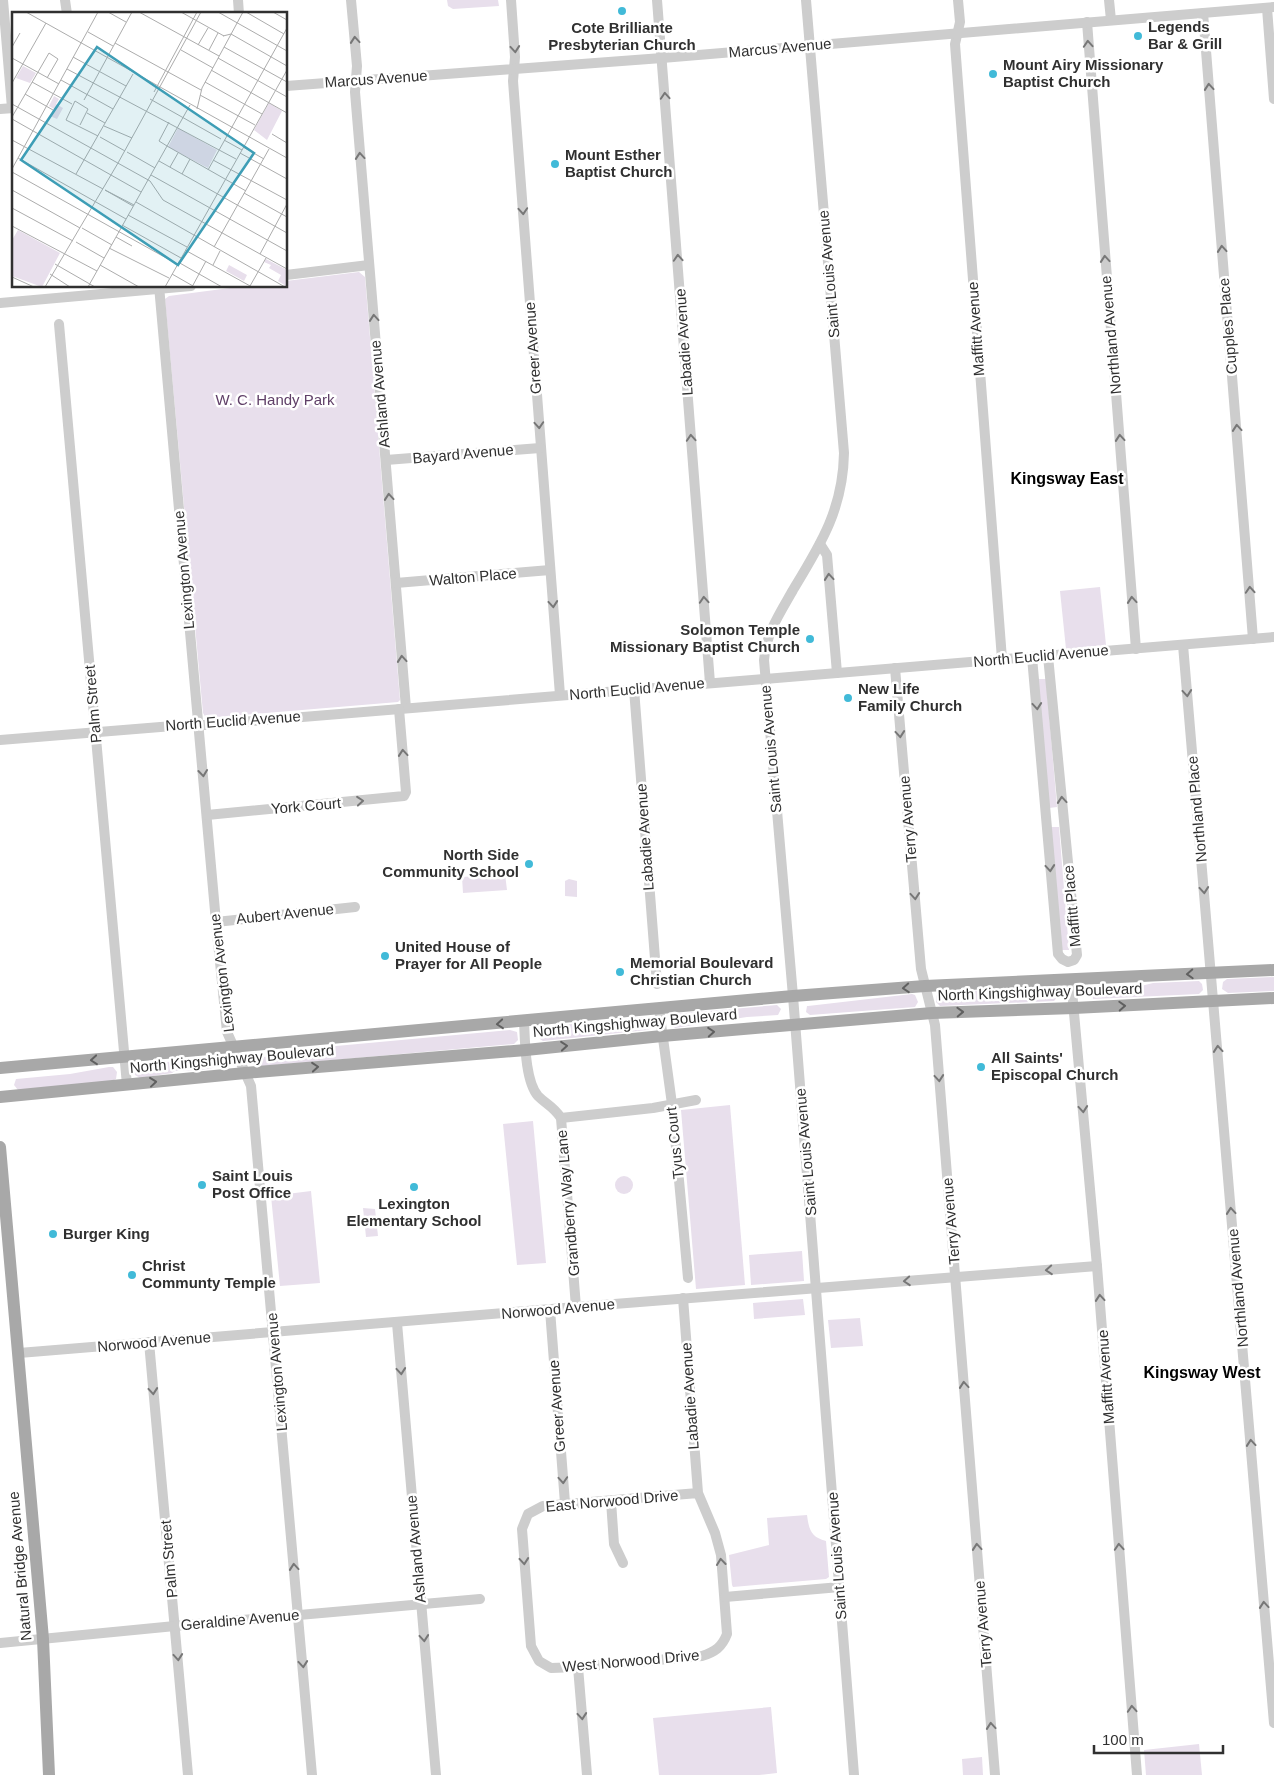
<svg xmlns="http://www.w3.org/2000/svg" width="1274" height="1775" viewBox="0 0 1274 1775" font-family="Arial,sans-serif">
  <rect width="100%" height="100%" fill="#fff"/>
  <g fill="#e8dfec">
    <polygon points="447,0 498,0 499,6 453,9 448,6"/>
    <polygon points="359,272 365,277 400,700 398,702 206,718 203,713 165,299 169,296 245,286 286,286 286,281"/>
    <polygon points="1100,587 1106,645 1066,649 1060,591"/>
    <polygon points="1038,679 1046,679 1057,807 1049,808"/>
    <polygon points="1051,827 1059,827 1069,950 1062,950"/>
    <polygon points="505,874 507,890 463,893 462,877"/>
    <polygon points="569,879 577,881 577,897 565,896 565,881"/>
    <polygon points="1274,977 1274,991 1228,993 1222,989 1223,982 1227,979"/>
    <polygon points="1199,981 1202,984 1203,990 1199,994 1093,999 1092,990 1133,988 1153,983"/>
    <polygon points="1052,988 1056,989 1058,996 1054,1001 940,1006 936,1002 936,996 940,992"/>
    <polygon points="912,994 915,995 918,1002 915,1007 810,1015 806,1012 807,1006 808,1006"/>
    <polygon points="777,1005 781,1009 778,1015 747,1017 675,1028 670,1023 671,1017 673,1014"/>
    <polygon points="644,1017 649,1018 651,1021 650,1029 647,1030 543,1041 540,1039 539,1029 542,1027"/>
    <polygon points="510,1030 517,1032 518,1040 514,1044 266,1066 259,1067 256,1063 259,1058 262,1057 312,1053 336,1046"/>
    <path d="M 218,1057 L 223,1060 C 222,1064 223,1065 219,1066 C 208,1071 187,1070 175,1071 L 172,1073 L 140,1078 L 135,1075 L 133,1071 L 136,1065 Z"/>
    <polygon points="109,1067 113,1067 117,1072 116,1079 112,1081 18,1090 14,1085 16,1079 70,1074"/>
    <polygon points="730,1105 745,1285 696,1289 681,1110"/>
    <polygon points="533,1121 546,1263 517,1265 503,1124"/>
    <circle cx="624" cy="1185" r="9"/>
    <polygon points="311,1191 320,1283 280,1286 271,1196"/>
    <polygon points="363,1208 375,1209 378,1236 366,1237"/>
    <polygon points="802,1251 804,1281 751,1285 749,1255"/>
    <polygon points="803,1299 805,1315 754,1319 753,1303"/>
    <polygon points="860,1318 863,1346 831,1348 828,1320"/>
    <path d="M 807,1515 C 809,1530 811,1537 826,1541 L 829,1577 L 826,1579 L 733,1587 L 732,1585 L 729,1555 L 769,1545 L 767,1518 Z"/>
    <polygon points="771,1707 777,1773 759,1775 659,1775 653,1718"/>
    <polygon points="1199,1744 1202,1775 1146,1775 1144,1750"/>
    <polygon points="982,1757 983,1775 963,1775 962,1759"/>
  </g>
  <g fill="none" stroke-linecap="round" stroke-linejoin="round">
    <g stroke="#cdcdcd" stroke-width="10">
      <polyline points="3,0 12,108"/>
      <polyline points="65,0 67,14"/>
      <polyline points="238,0 239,14"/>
      <polyline points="351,0 357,66 355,92 406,708"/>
      <polyline points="511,0 515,57 513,81 560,695"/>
      <polyline points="657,0 710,683"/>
      <path d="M 806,0 L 844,453 C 843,509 821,544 793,590 C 780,613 766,633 764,660 L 793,996 L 854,1775"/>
      <polyline points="958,0 960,22 955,44 1002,659"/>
      <polyline points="1109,0 1111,20"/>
      <polyline points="1267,8 1274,99"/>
      <polyline points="1203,13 1253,639"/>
      <polyline points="1087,22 1136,649"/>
      <polyline points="286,86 662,58 1274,7"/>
      <polyline points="0,109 14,108"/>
      <polyline points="286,275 369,265"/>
      <polyline points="159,286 216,922 227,1032 251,1086 312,1775"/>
      <polyline points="0,303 191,286"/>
      <polyline points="59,324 127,1085"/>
      <polyline points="386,460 540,448"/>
      <polyline points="820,544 827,555 837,673"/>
      <polyline points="396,583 550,570"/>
      <polyline points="1183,645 1274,1723"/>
      <polyline points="1032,657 1058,954 1062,959 1068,962 1074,960 1077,955 1048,656"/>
      <polyline points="895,668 921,969 935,1025 995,1775"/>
      <polyline points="634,689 657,984"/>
      <polyline points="0,740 185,725 205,725 1274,637"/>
      <polyline points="207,815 404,796 406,792 399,709"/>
      <polyline points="216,922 355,907"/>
      <polyline points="1071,980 1097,1266 1137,1775"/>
      <polyline points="659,1009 672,1104 688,1278"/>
      <path d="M 524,1021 C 525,1041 525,1081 538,1096 C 547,1105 553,1106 561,1118 L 576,1307"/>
      <polyline points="561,1118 653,1108 696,1100"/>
      <path d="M 683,1298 L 698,1493 L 715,1533 L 721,1555 L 727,1634 C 722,1647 715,1652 702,1656 L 578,1667 L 551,1668 L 539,1661 L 531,1646 L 522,1529 L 528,1514 L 543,1506 L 698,1493"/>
      <polyline points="550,1310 565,1503"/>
      <polyline points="397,1323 436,1775"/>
      <polyline points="149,1342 188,1775"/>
      <polyline points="19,1353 576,1307 1097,1266"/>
      <polyline points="611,1501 614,1544 623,1563"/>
      <polyline points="725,1597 840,1587"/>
      <polyline points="0,1643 175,1626 480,1599"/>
      <polyline points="578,1667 587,1775"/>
    </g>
    <g stroke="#a8a8a8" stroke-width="12">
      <polyline points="0,1068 793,996 925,986 1274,970"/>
      <polyline points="0,1097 245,1073 526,1050 662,1036 932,1013 1074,1008 1274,998"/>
      <polyline points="0,1147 43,1639 49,1775"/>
    </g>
  </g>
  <defs><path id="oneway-chevron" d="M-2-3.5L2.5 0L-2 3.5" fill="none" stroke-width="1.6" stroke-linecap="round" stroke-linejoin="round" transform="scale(1.25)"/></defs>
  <g stroke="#777">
    <use href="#oneway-chevron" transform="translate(355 40) rotate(-95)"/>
    <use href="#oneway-chevron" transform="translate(1088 44) rotate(-94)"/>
    <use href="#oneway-chevron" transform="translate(515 49) rotate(85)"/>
    <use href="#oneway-chevron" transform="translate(1209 87) rotate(-95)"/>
    <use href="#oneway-chevron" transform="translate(665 96) rotate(-94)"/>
    <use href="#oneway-chevron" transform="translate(360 156) rotate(-95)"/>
    <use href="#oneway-chevron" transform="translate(523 211) rotate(86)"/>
    <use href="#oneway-chevron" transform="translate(1222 249) rotate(-95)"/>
    <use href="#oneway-chevron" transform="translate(678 258) rotate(-94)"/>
    <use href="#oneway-chevron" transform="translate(1105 259) rotate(-95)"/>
    <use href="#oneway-chevron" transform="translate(374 318) rotate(-95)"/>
    <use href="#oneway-chevron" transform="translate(539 425) rotate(86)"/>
    <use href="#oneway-chevron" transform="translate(1237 428) rotate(-95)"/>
    <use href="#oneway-chevron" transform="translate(691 438) rotate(-94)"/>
    <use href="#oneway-chevron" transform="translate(1120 438) rotate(-95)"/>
    <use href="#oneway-chevron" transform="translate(389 497) rotate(-95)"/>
    <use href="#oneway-chevron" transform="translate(829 577) rotate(-95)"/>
    <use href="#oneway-chevron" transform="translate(1250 590) rotate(-94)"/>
    <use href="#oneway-chevron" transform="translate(704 600) rotate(-94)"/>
    <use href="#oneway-chevron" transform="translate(1132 600) rotate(-95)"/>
    <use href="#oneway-chevron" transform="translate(553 604) rotate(85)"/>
    <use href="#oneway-chevron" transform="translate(402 659) rotate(-95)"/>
    <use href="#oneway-chevron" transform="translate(1187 693) rotate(85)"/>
    <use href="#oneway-chevron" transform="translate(1037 706) rotate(85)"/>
    <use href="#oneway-chevron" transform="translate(900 734) rotate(85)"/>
    <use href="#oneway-chevron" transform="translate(403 753) rotate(-95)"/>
    <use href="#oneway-chevron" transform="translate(203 773) rotate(84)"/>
    <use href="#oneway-chevron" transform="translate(1062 800) rotate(-95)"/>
    <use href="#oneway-chevron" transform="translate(360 801) rotate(-5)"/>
    <use href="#oneway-chevron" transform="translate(1050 868) rotate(85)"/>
    <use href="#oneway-chevron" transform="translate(1204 890) rotate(85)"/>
    <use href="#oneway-chevron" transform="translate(915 896) rotate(85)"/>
    <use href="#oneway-chevron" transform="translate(1218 1049) rotate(-95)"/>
    <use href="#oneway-chevron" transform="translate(939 1078) rotate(85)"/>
    <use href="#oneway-chevron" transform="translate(1083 1109) rotate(85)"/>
    <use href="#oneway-chevron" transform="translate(1231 1211) rotate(-95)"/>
    <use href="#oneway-chevron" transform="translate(1049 1270) rotate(176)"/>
    <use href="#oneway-chevron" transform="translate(907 1281) rotate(176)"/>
    <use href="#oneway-chevron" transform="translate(1100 1298) rotate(-95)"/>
    <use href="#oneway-chevron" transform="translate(401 1371) rotate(85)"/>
    <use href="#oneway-chevron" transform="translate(964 1385) rotate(-95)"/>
    <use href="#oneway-chevron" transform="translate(153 1391) rotate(85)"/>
    <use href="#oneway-chevron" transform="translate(1251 1443) rotate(-95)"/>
    <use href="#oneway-chevron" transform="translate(563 1480) rotate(86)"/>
    <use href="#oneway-chevron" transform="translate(977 1547) rotate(-95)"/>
    <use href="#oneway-chevron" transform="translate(1119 1547) rotate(-94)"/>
    <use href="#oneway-chevron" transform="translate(524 1561) rotate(85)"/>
    <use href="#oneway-chevron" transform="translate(721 1562) rotate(-96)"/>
    <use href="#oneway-chevron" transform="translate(294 1567) rotate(-95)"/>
    <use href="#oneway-chevron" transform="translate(1264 1605) rotate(-95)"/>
    <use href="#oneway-chevron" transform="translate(424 1638) rotate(85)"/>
    <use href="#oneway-chevron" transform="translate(178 1657) rotate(85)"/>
    <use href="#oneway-chevron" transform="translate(303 1664) rotate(85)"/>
    <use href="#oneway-chevron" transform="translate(1132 1709) rotate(-94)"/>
    <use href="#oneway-chevron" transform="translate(582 1716) rotate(85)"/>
    <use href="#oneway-chevron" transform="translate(991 1726) rotate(-95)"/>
  </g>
  <g stroke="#606060">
    <use href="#oneway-chevron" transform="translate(1190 974) rotate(177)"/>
    <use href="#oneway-chevron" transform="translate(906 988) rotate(176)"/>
    <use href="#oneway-chevron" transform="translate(1122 1006) rotate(-3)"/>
    <use href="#oneway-chevron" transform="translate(960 1012) rotate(-2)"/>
    <use href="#oneway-chevron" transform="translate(500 1024) rotate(175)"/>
    <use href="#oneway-chevron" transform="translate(711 1032) rotate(-4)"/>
    <use href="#oneway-chevron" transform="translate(564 1046) rotate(-5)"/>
    <use href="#oneway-chevron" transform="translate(94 1060) rotate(175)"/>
    <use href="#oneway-chevron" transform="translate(315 1067) rotate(-5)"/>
    <use href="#oneway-chevron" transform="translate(153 1082) rotate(-6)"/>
  </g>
  <g fill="#41bad8" stroke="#fff" stroke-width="2">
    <circle cx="622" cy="11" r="5"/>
    <circle cx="1138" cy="36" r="5"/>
    <circle cx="993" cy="74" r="5"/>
    <circle cx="555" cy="164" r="5"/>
    <circle cx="810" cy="639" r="5"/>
    <circle cx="848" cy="698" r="5"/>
    <circle cx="529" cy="864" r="5"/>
    <circle cx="385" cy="956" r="5"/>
    <circle cx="620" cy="972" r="5"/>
    <circle cx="981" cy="1067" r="5"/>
    <circle cx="202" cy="1185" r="5"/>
    <circle cx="414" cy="1187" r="5"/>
    <circle cx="53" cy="1234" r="5"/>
    <circle cx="132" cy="1275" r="5"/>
  </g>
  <g text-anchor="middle" stroke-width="5" stroke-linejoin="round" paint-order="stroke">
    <g font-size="15" font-weight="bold" fill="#303030" stroke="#fff" text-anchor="start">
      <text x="1148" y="32">Legends<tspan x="1148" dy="17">Bar &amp; Grill</tspan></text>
      <text x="622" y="33" text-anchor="middle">Cote Brilliante<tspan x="622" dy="17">Presbyterian Church</tspan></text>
      <text x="1003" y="70">Mount Airy Missionary<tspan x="1003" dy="17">Baptist Church</tspan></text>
      <text x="565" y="160">Mount Esther<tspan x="565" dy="17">Baptist Church</tspan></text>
      <text x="800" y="635" text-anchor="end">Solomon Temple<tspan x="800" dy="17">Missionary Baptist Church</tspan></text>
      <text x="858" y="694">New Life<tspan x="858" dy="17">Family Church</tspan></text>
      <text x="519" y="860" text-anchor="end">North Side<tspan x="519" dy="17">Community School</tspan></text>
      <text x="395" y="952">United House of<tspan x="395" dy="17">Prayer for All People</tspan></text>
      <text x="630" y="968">Memorial Boulevard<tspan x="630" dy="17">Christian Church</tspan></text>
      <text x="991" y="1063">All Saints'<tspan x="991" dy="17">Episcopal Church</tspan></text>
      <text x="212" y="1181">Saint Louis<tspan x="212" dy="17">Post Office</tspan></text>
      <text x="414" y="1209" text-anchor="middle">Lexington<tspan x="414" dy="17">Elementary School</tspan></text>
      <text x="63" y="1239">Burger King</text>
      <text x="142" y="1271">Christ<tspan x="142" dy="17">Communty Temple</tspan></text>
    </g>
    <g font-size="15" fill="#303030" stroke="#fff">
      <text transform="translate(780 48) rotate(-5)" y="5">Marcus Avenue</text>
      <text transform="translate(376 79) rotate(-4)" y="5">Marcus Avenue</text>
      <text transform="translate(829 274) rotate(-95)" y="5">Saint Louis Avenue</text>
      <text transform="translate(1228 326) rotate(-95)" y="5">Cupples Place</text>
      <text transform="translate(976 329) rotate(-94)" y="5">Maffitt Avenue</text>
      <text transform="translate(1111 335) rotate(-95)" y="5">Northland Avenue</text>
      <text transform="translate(684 342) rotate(-94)" y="5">Labadie Avenue</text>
      <text transform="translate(533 348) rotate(-94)" y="5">Greer Avenue</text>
      <text transform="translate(380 394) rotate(-95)" y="5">Ashland Avenue</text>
      <text transform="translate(463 454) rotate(-5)" y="5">Bayard Avenue</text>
      <text transform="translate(184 570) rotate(-95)" y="5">Lexington Avenue</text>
      <text transform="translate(473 577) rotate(-5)" y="5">Walton Place</text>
      <text transform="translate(1041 656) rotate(-5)" y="5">North Euclid Avenue</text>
      <text transform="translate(637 689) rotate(-5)" y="5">North Euclid Avenue</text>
      <text transform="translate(93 704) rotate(-95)" y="5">Palm Street</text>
      <text transform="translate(233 721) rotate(-4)" y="5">North Euclid Avenue</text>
      <text transform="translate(771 749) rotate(-95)" y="5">Saint Louis Avenue</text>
      <text transform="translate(306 806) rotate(-5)" y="5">York Court</text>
      <text transform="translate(1197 809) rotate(-95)" y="5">Northland Place</text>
      <text transform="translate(908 819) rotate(-95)" y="5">Terry Avenue</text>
      <text transform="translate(645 837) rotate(-94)" y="5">Labadie Avenue</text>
      <text transform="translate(1072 906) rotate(-95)" y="5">Maffitt Place</text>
      <text transform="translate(285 914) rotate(-6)" y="5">Aubert Avenue</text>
      <text transform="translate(222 973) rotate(-97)" y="5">Lexington Avenue</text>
      <text transform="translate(1040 992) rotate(-2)" y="5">North Kingshighway Boulevard</text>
      <text transform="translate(635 1023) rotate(-5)" y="5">North Kingshighway Boulevard</text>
      <text transform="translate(232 1059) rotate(-5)" y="5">North Kingshighway Boulevard</text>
      <text transform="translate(675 1143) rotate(-96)" y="5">Tyus Court</text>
      <text transform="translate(806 1152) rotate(-95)" y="5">Saint Louis Avenue</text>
      <text transform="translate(568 1203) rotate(-95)" y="5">Grandberry Way Lane</text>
      <text transform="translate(951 1221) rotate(-95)" y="5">Terry Avenue</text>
      <text transform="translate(1238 1288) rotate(-95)" y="5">Northland Avenue</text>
      <text transform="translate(558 1309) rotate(-5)" y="5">Norwood Avenue</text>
      <text transform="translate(154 1342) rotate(-5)" y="5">Norwood Avenue</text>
      <text transform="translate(277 1372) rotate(-95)" y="5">Lexington Avenue</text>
      <text transform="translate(1106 1377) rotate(-94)" y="5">Maffitt Avenue</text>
      <text transform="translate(690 1396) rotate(-94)" y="5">Labadie Avenue</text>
      <text transform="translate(557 1406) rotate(-94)" y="5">Greer Avenue</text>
      <text transform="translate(612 1501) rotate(-5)" y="5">East Norwood Drive</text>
      <text transform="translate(416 1549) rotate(-95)" y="5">Ashland Avenue</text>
      <text transform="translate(837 1556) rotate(-94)" y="5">Saint Louis Avenue</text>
      <text transform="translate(169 1559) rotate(-95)" y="5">Palm Street</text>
      <text transform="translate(20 1566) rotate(-95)" y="5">Natural Bridge Avenue</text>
      <text transform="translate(240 1620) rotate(-5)" y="5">Geraldine Avenue</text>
      <text transform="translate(983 1624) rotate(-95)" y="5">Terry Avenue</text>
      <text transform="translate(631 1661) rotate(-5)" y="5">West Norwood Drive</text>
    </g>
    <g font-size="15" fill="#604068" stroke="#fff">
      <text x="275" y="405">W. C. Handy Park</text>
    </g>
    <g font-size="16" font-weight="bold" fill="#000" stroke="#fff">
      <text x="1067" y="484">Kingsway East</text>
      <text x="1202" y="1378">Kingsway West</text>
    </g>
  </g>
  <g transform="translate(12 12)">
    <rect width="275" height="275" fill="#fff"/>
    <path d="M 11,54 L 24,61 L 18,71 L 4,66 ZM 42,84 L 47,87 L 44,92 L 51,96 L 45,107 L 38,104 L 42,97 L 37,94 ZM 257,91 L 270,99 L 255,128 L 242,118 ZM 166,116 L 205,138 L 196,156 L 156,135 ZM 6,218 L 48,241 L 30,275 L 0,264 L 0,228 ZM 254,247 L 275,258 L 274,274 L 266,269 L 269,263 L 257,256 L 259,253 L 252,250 ZM 217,253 L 235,263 L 232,269 L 214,259 Z" fill="#e8dfec"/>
    <path fill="none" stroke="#acacac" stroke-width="1" d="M 14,0 L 275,146M 96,0 L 114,10M 127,0 L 207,44M 169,0 L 212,24M 206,0 L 275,39M 234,0 L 272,22M 261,0 L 275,8M 76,20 L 101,34M 211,24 L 219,22 L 275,54M 103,31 L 189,78M 186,33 L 196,16M 0,35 L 8,21M 212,35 L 275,70M 169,38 L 201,56M 197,38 L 206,21M 61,45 L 114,74M 0,46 L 47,72M 206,46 L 275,85M 55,57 L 224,147M 199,58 L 275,101M 49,68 L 101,97M 20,70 L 60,92M 193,70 L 250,102M 0,71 L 34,11M 142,80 L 185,0M 13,82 L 41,98M 188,83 L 243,113M 138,87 L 209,127M 72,88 L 120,0M 0,92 L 138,169 L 151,188 L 275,257M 185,97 L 190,76 L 231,0M 75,101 L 93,111M 0,105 L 37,41 L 46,47 L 35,66M 0,107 L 129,180M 68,113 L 76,97 L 63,89 L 54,108 L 86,124M 92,114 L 120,126M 260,122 L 275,131M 88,125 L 113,139M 0,128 L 91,177M 212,128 L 230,138M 155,134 L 234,179M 155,134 L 147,129 L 157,110M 231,135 L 252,147M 115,140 L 143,156M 228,141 L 275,167M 6,146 L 114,207M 201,148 L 275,188M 147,149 L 275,221M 158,155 L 166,141M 0,157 L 86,0M 196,158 L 275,16M 0,160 L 165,252M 64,162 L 121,62M 170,162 L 178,147M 139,163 L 275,239M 0,178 L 68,216M 232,181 L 275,205M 124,190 L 273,275M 121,194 L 93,178 L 122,193M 0,196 L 61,229M 116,203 L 175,235M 110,213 L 169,246M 0,214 L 85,259M 70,216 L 100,233M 104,225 L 120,234M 64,230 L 92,246M 202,235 L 257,137M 97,236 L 157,266M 173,238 L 240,275M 248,242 L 275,192M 166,250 L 210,275M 43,252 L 83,275M 88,253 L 127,275M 201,253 L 208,239M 38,262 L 58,275M 160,262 L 181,274M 0,265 L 22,275M 238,274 L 254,246M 33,275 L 106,151 L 189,0M 76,275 L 178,93M 153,275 L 275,58M 180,275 L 194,249"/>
    <path fill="#3e9eb6" fill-opacity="0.15" stroke="#3e9eb6" stroke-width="2.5" d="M 85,35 L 242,141 L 166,253 L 9,148 Z"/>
    <rect width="275" height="275" fill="none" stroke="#303030" stroke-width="2.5"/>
  </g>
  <path d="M1094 1745v8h129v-8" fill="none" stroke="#303030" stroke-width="2.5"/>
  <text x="1102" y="1745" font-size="15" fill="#303030" stroke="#ffffff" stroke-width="4" paint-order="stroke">100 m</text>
</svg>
